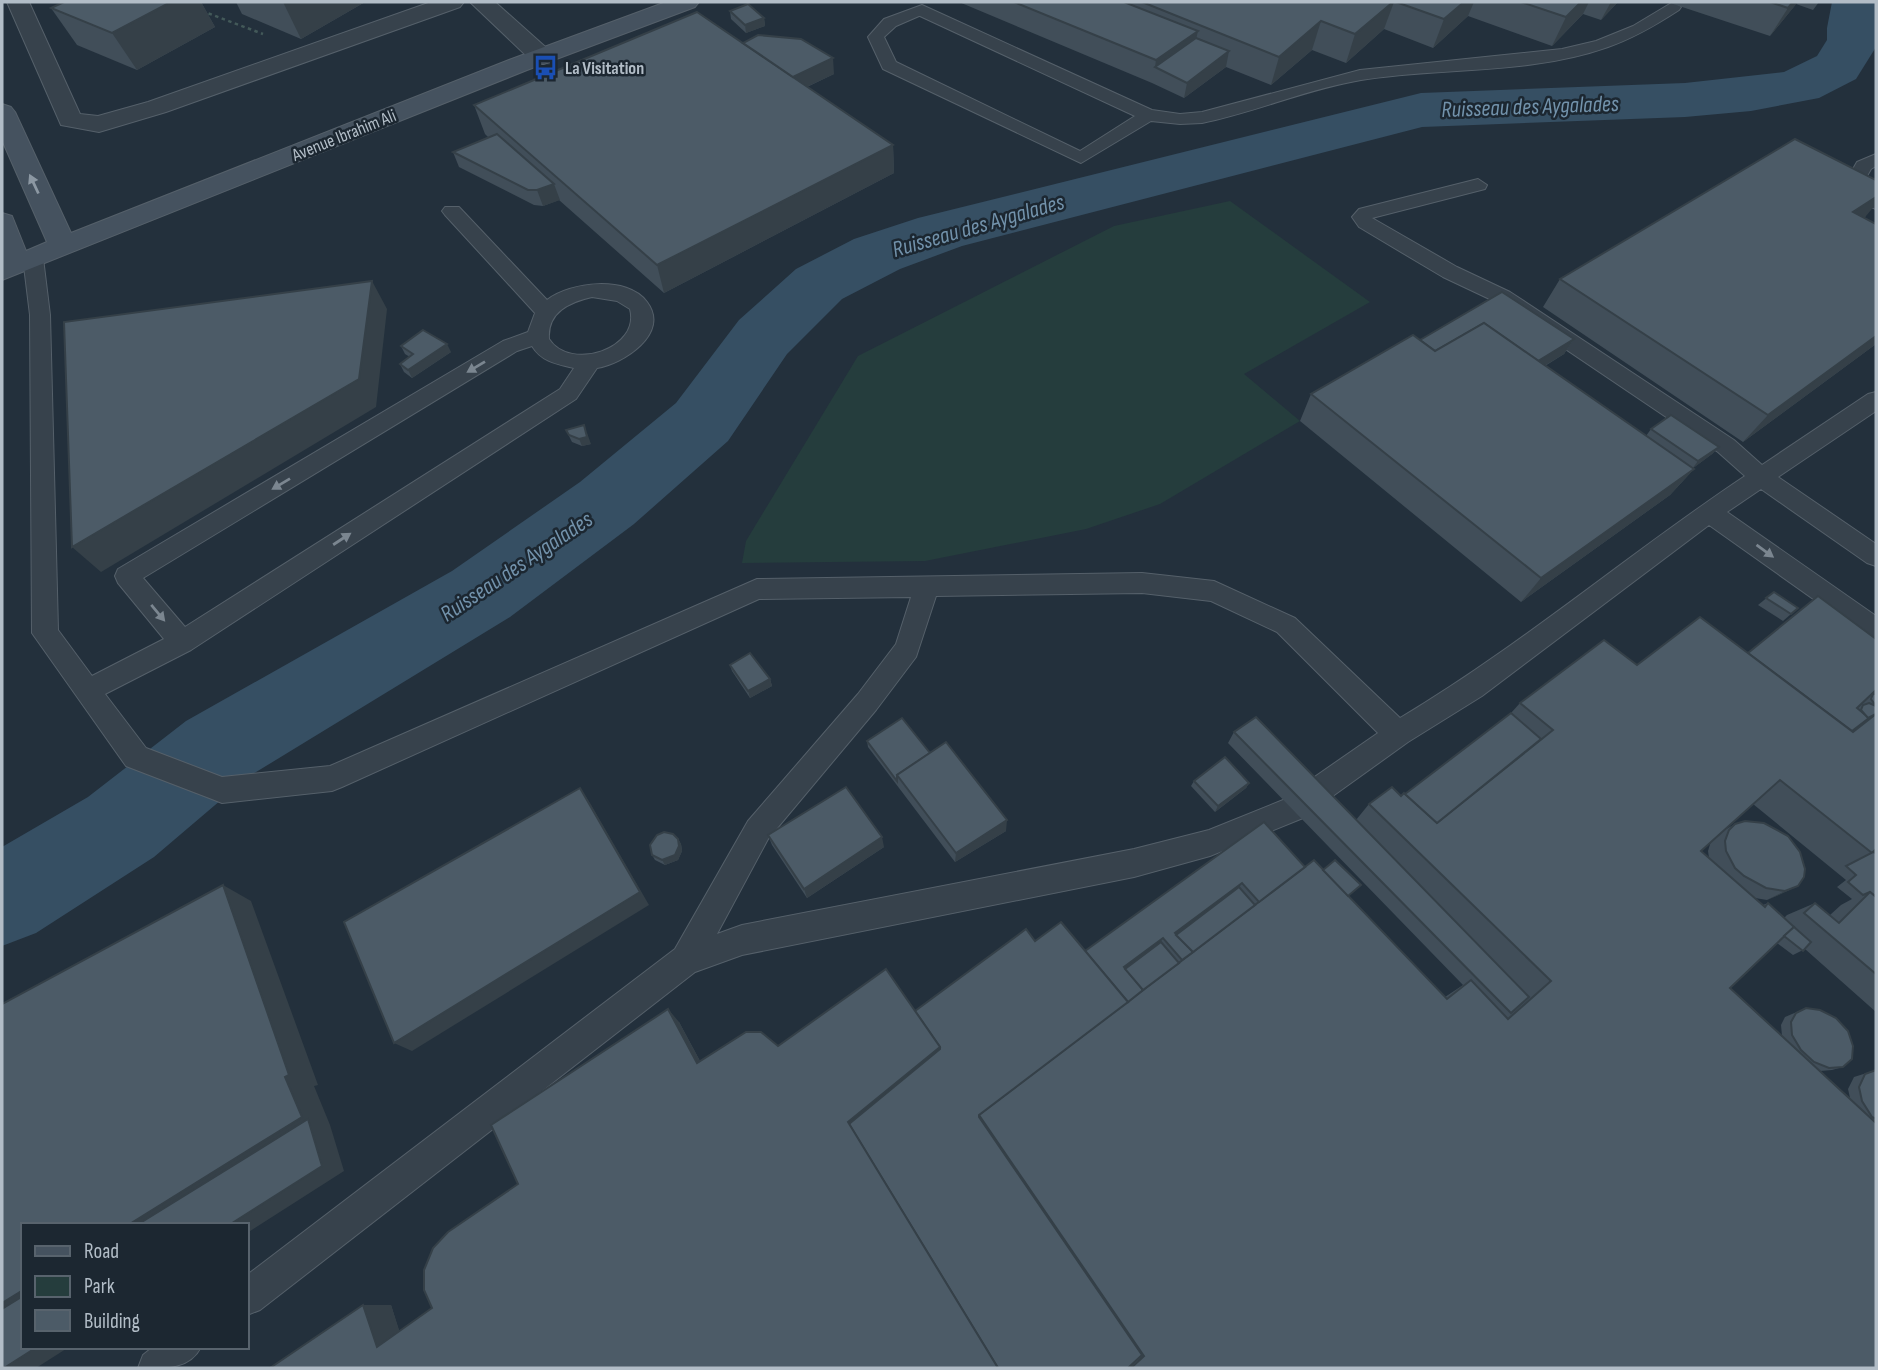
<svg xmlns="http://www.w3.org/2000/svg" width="1878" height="1370" viewBox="0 0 1878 1370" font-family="'Sofia Sans Condensed',sans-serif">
  <rect width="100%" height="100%" fill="#23303c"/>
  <polygon fill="#253d3d" points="1230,201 1370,302 1244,374 1300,421 1160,504 1086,529 925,561 742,563 746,541 858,356 1114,226"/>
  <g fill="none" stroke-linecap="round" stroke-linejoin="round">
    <polygon fill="#364f63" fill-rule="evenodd" points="1832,2 1876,2 1876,47 1856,79 1819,98 1751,111 1685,117 1422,127 962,246 900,269 842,299 787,354 728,441 634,524 510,617 248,777 154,857 36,933 2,946 2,847 88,797 186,721 452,571 580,482 676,403 739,320 796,269 854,239 918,218 1421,93 1685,83 1784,72 1817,56 1827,40 1827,28"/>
    <defs>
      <g id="lane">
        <path d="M 1673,2 L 1681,7 L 1679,10 C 1656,25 1634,38 1608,47 C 1529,75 1443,67 1361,80 C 1307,89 1256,112 1202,123 L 1180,124 L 1151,121 L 1081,163 L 883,69 L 868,37 L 884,19 L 922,5 L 1152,110 L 1180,114 L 1202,112 L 1360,70 L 1562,49 L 1596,41 L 1633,26 ZM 919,16 L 920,16 L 1135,116 L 1080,151 L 896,62 L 884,37 L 896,26 Z"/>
        <path d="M 1876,154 L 1876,166 L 1871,169 L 1867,176 L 1871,187 L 1876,193 L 1876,209 C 1861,205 1853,190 1849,176 L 1857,162 Z"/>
        <path d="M 1478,179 L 1487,185 L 1485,189 L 1372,218 L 1457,267 L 1510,292 L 1734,440 L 1762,465 L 1868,394 L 1876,392 L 1876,411 L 1778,477 L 1876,544 L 1876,566 L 1867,563 L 1761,489 L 1727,512 L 1876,616 L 1876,640 L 1867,637 L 1709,525 L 1482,696 L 1408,742 L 1323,803 L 1313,807 L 1305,804 L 1307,809 L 1303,818 L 1210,856 L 1134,877 L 742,955 L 695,972 L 260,1310 L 247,1315 L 247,1275 L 675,949 L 748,821 L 858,694 L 896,644 L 911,597 L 759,599 L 342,787 L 332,791 L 222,803 L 212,799 L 126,766 L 32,633 L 30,315 L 23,258 L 26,254 L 40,254 L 43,258 L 50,315 L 58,630 L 92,676 L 164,639 L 118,583 L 115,576 L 118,569 L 503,341 L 528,332 L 535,313 L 445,215 L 442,211 L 445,207 L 459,207 L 547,300 C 570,282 627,275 647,302 C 671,334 622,364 597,368 L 576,399 L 191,650 L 105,694 L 146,748 L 222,777 L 330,766 L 757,579 L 1142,573 L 1214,581 L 1295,618 L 1400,718 C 1521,646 1628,554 1745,476 L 1718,452 L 1496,302 L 1443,277 L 1359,227 L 1352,217 L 1359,209 ZM 592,297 L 617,301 L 630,309 C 641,349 570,372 549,339 C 547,312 570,302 592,297 ZM 532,346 C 542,362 557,364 574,368 L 560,389 L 185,627 L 143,578 L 517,351 ZM 1142,593 L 1211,601 L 1277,632 L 1378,733 L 1303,785 L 1299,794 L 1301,799 L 1293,796 L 1209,830 L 1134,849 L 742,925 L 717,934 L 768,839 L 876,710 L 916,657 L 936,596 Z"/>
        <path d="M 153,1347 L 201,1347 C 189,1370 165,1368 138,1368 L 143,1355 Z"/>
      </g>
      <g id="street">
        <polygon points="7,2 29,2 80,114 98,116 148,102 431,2 464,2 460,7 166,112 99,132 61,125"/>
        <polygon points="470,2 495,2 551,52 554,57 551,62 542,64 533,62"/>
      </g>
      <polygon id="secondary" points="666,2 699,2 695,7 527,70 2,280 2,213 12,216 26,251 47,242 2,140 2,104 11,107 15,112 71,233 509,60"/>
    </defs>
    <use href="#lane" stroke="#55606a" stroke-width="2"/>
    <use href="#street" stroke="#55606a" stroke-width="2"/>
    <use href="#secondary" stroke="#55606a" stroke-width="2"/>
    <polyline stroke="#435959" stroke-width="2.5" stroke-dasharray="3.5 3.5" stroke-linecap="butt" points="202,11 263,34"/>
    <use href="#lane" fill="#37424c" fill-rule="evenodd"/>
    <use href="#street" fill="#37424c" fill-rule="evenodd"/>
    <use href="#secondary" fill="#45525f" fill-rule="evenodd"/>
  </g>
  <g fill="#414e59" fill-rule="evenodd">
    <polygon points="64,2 201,2 215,27 137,70 77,45 51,8"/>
    <polygon points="236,2 365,2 301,39 242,14"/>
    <polygon points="959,2 1618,2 1601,20 1583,14 1552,46 1468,16 1433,48 1384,29 1346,63 1312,50 1271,85 1226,67 1184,98 1152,83"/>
    <polygon points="1667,2 1819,2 1813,10 1796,4 1770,36"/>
    <polygon points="730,11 764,18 765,26 746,33 731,19"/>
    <polygon points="743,43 834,74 807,87 893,145 894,173 664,293 559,200 543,206 534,205 459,167 453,152 489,138 485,134 474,105"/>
    <polygon points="1866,216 1864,218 1876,344 1743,442 1543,307 1560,279"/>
    <polygon points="1574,339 1564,354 1545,366 1646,436 1651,429 1719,447 1712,454 1693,468 1694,469 1670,495 1521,602 1300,421 1311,394 1420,340"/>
    <polygon points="401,346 451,352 412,378 404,372 400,364 410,357 405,354"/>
    <polygon points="566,430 591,444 582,446 572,442"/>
    <polygon points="1774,592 1798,608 1783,621 1758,605"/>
    <path d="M 1748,653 L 1876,691 L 1876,849 L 1874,852 L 1876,851 L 1876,1012 L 1805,949 L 1793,955 L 1777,943 L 1730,988 L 1782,1036 L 1781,1025 L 1785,1017 L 1806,1008 L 1843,1067 L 1832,1070 L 1820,1071 L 1850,1098 L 1848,1089 L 1854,1077 L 1876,1070 L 1876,1368 L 270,1368 L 391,1305 L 399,1331 L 432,1308 L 518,1184 L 679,1022 L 700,1061 L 778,1046 L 915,1011 L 1035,941 L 1085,951 L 1264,822 L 1305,867 L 1323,870 L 1361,885 L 1348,896 L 1445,997 L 1463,985 L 1228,743 L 1234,732 L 1356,820 L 1369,804 L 1401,796 L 1404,793 L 1405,794 L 1511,713 L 1520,703 L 1637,665 ZM 1753,804 L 1846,880 L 1837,887 L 1852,899 L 1841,905 L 1830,915 L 1815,903 L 1787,915 L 1784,918 L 1768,903 L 1763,905 L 1755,898 L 1767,900 L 1798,886 L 1735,824 L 1721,832 ZM 1711,841 L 1708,851 L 1709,858 L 1701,851 Z"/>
    <polygon points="730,665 770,679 772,686 750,698 732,671"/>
    <polygon points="867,741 930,753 1006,831 955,862 868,747"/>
    <polygon points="1194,781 1249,783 1246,788 1215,812 1191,786"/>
    <polygon points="768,835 884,847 807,898 772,845"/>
    <polygon points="678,839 681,844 682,851 678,860 665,865 655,860 652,855"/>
  </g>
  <g fill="#354048">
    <polygon points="171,2 201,2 215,27 137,70 112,33"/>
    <polygon points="283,2 365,2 301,39"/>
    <polygon points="1394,2 1384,29 1346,63 1355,34"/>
    <polygon points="1464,2 1474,2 1468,16 1433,48 1444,19"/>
    <polygon points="1581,2 1589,2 1583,14 1552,46 1566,17"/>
    <polygon points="1611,2 1618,2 1601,20"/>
    <polygon points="1793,2 1798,2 1770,36 1788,8"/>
    <polygon points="764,18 765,26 746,33 745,25"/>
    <polygon points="1321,21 1312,50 1271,85 1279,57"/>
    <polygon points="1198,31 1193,53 1155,67 1156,60"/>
    <polygon points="1229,51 1226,67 1184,98 1187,83"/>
    <polygon points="833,58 834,74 785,97 783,81"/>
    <polygon points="893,145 894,173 664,293 657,265"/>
    <polygon points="554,184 560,200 543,206 537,190"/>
    <polygon points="1876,197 1876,204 1866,216 1829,240 1853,212"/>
    <polygon points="372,281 387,309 376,407 101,572 72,547"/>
    <polygon points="1876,336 1876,344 1743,442 1768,415"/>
    <polygon points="1574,339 1564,354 1514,384 1524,369"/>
    <polygon points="447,344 451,352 412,378 408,370"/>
    <polygon points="587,433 591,444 582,446 579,439"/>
    <polygon points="1719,447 1712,454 1692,469 1698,461"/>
    <polygon points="1694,469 1670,495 1521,602 1541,578"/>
    <polygon points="770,679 772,686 750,698 748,691"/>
    <polygon points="1249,783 1246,788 1215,812 1218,806"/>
    <polygon points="580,788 590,803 649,905 412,1051 394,1043"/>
    <polygon points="1007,820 1006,831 955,862 956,853"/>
    <polygon points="882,837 884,847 807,898 804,889"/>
    <polygon points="678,839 681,844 682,851 678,860 665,865 662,860"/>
    <polygon points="1242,883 1236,892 1174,939 1175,933"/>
    <polygon points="223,885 251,901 318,1085 314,1086 330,1125 344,1171 247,1233 247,1225 128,1225 285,1077"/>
    <polygon points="1798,886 1779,895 1767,900 1785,891"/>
    <polygon points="1163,938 1158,946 1122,971 1124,967"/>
    <polygon points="668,1009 679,1022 707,1074 697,1063"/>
    <polygon points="940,1047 940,1058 853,1130 848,1122"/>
    <polygon points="23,1290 23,1318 2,1331 2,1303"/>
    <polygon points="363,1305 391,1305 404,1345 377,1347"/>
    <polygon points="37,1347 69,1347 36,1368 4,1368"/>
  </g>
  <g fill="#4c5b67" stroke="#354048" stroke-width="2">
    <polygon points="64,2 171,2 112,33 51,8"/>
    <polygon points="1014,2 1124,2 1198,31 1156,60"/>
    <polygon points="1142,2 1393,2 1355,34 1321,21 1279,57"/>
    <polygon points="1396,2 1464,2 1444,19"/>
    <polygon points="1521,2 1581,2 1566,17"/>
    <polygon points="1770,2 1793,2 1788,8"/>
    <polygon points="748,4 764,18 745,25 730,11"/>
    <polygon points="697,12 893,145 657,265 474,105"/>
    <polygon points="758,35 801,39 833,58 793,77 743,43"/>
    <polygon points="1196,38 1229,51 1187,83 1155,67"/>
    <polygon points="497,134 554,184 537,190 528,190 453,152"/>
    <polygon points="1795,139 1876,180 1876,197 1853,212 1876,224 1876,336 1768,415 1560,279"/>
    <polygon points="372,281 359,379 72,547 64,322"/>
    <polygon points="1502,292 1574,339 1538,361 1484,323 1435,351 1420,340"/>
    <polygon points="1484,323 1694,469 1541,578 1311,394 1413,335 1435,351"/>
    <polygon points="423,330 447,344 408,370 400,364 413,354 401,346"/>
    <polygon points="1671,415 1719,447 1698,461 1651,429"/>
    <polygon points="584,425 587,437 579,439 569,435 566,430"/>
    <polygon points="1774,592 1798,608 1791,614 1766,598"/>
    <polygon points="1818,596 1876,639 1876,690 1857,708 1869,718 1852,731 1748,653"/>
    <polygon points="1700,617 1853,732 1876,714 1876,849 1872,853 1780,780 1701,851 1765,907 1768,903 1794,927 1730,988 1876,1123 1876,1368 1131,1368 1144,1356 979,1115 1314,860 1447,999 1471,980 1508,1019 1551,981 1369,804 1392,787 1401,796 1404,793 1437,823 1553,730 1520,703 1604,640 1637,665"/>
    <polygon points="750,653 770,679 748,691 730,665"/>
    <polygon points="1873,694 1876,694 1876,706 1871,699"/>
    <polygon points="1869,703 1876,706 1876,714 1868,718 1861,710 1863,705"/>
    <polygon points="1511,713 1541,739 1437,823 1405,794"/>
    <polygon points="1256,717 1529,997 1511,1013 1234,732"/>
    <polygon points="902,718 930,753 897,775 897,781 867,741"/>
    <polygon points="946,742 1007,820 956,853 897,775"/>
    <polygon points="1225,757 1249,783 1218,806 1194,781"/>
    <polygon points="846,787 882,837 804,889 768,835"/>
    <polygon points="580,788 640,892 394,1043 344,922"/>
    <polygon points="1745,821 1764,823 1788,836 1800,852 1805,869 1804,877 1798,886 1785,891 1766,888 1744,876 1735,868 1726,851 1725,841 1729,830 1735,824"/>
    <polygon points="1264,822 1305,867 1259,902 1242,883 1175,933 1193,952 1182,960 1163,938 1124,967 1143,990 1128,1002 1085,951"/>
    <polygon points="664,832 673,834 678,839 679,846 675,855 662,860 652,855 650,845 657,835"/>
    <polygon points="1873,852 1876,853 1876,897 1870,892 1863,895 1848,882 1856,875 1846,866"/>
    <polygon points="1335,860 1361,885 1348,896 1323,870"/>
    <polygon points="223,885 289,1075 285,1077 302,1117 128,1225 23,1225 23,1290 2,1303 2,1004"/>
    <polygon points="1239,887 1255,905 1193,952 1176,935"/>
    <polygon points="1870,892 1876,897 1876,974 1804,913 1815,903 1839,923"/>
    <polygon points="1061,922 1128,1002 979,1115 979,1117 1142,1355 1128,1368 998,1368 849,1124 940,1049 940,1047 915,1011 1026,929 1035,941"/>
    <polygon points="1794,927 1811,942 1803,951 1784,936"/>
    <polygon points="1161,942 1179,963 1143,990 1125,969"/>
    <polygon points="886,969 940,1047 848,1122 998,1368 270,1368 363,1305 377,1347 432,1308 424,1290 424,1270 433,1248 448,1232 518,1184 491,1125 668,1009 697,1063 746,1032 761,1032 778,1046"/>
    <polygon points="1806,1008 1820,1010 1836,1018 1848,1031 1853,1046 1852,1059 1843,1067 1829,1068 1814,1062 1801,1050 1792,1035 1791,1022 1796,1013"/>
    <polygon points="1876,1070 1876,1119 1872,1117 1862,1101 1859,1087 1865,1074"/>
    <polygon points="308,1119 322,1166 229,1225 137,1225"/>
    <polygon points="23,1296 23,1347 37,1347 4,1368 2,1368 2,1309"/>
  </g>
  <defs><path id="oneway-solid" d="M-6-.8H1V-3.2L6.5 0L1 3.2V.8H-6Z" transform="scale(1.75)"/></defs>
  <use fill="#8c98a3" href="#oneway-solid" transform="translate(34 184) rotate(-115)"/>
  <g fill="#7b8690">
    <use href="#oneway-solid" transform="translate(476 367) rotate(149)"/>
    <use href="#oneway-solid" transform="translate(281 484) rotate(149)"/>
    <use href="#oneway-solid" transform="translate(342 539) rotate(-33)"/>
    <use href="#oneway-solid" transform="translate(1765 551) rotate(36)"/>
    <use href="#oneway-solid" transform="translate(158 613) rotate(50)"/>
  </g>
  <defs>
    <symbol id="bus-bare" viewBox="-9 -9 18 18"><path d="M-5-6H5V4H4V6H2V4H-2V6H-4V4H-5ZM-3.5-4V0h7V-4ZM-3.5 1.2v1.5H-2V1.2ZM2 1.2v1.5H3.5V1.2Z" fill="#1a4fb4" stroke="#1c2731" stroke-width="2.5" paint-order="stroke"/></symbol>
  </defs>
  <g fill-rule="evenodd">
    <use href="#bus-bare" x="528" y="50" width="35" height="35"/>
  </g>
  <g text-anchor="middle" stroke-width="5" stroke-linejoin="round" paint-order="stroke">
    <g font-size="18" font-weight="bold" fill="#b2bdc7" stroke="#1c2731" text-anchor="start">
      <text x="565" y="74">La Visitation</text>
    </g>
    <g font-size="18" fill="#b2bdc7" stroke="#1c2731">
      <text transform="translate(344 135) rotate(-22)" y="6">Avenue Ibrahim Ali</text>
    </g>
    <g font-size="23" font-style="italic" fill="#7292ab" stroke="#1c2731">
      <text transform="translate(1530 106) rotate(-2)" y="8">Ruisseau des Aygalades</text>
      <text transform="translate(978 225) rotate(-16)" y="8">Ruisseau des Aygalades</text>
      <text transform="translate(516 566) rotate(-34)" y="8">Ruisseau des Aygalades</text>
    </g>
  </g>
  <rect width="1878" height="1370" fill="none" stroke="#b2bdc7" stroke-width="7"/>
  <rect x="21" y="1223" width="228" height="126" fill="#1c2731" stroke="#58636d" stroke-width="2"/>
  <rect x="35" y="1246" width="35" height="10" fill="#45525f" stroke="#58636d" stroke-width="2"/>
  <text x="84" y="1258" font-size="21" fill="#b2bdc7">Road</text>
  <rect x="35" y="1276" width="35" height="21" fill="#253d3d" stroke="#58636d" stroke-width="2"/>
  <text x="84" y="1293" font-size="21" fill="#b2bdc7">Park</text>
  <rect x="35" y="1310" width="35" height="21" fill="#4c5b67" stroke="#58636d" stroke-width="2"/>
  <text x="84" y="1328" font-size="21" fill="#b2bdc7">Building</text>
</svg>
